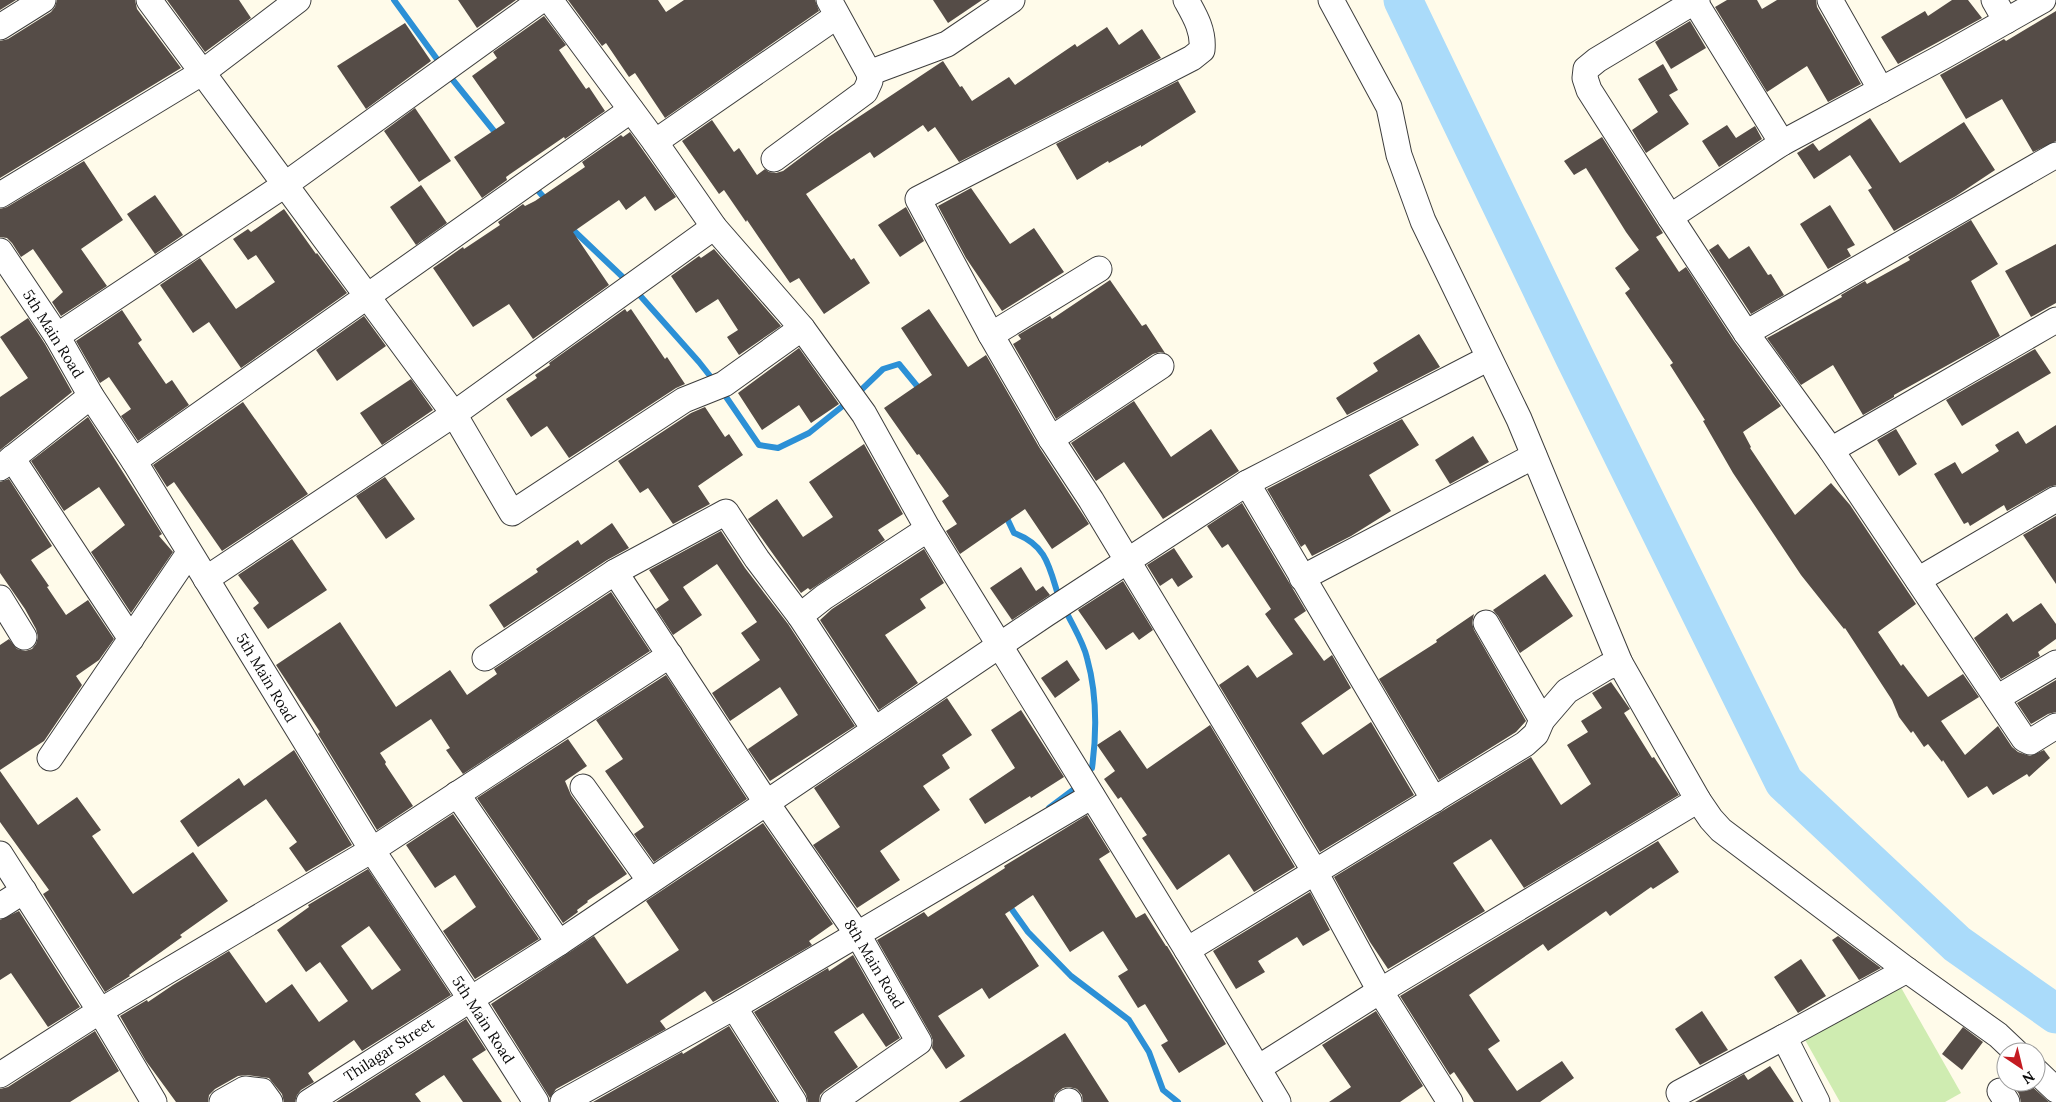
<svg xmlns="http://www.w3.org/2000/svg" width="2056" height="1102" viewBox="0 0 2056 1102" font-family="Lora,serif">
  <rect width="100%" height="100%" fill="#fffbea"/>
  <polygon fill="#cfecb1" points="1899,984 1961,1093 1945,1102 1840,1102 1804,1038"/>
  <g fill="none" stroke-linecap="round" stroke-linejoin="round">
    <g stroke="#2c90d6" stroke-width="6">
      <polyline points="394,0 442,66"/>
      <polyline points="448,74 498,136"/>
      <polyline points="533,185 548,202"/>
      <polyline points="569,226 629,283"/>
      <polyline points="636,291 699,362 714,381"/>
      <polyline points="722,391 759,445 778,448 809,433 849,401"/>
      <polyline points="857,394 883,369 899,364 922,392"/>
      <path d="M 1005,514 L 1014,533 C 1046,545 1049,565 1058,595"/>
      <path d="M 1065,609 C 1072,625 1083,641 1087,658 C 1097,694 1097,731 1092,768"/>
      <polyline points="1049,808 1077,787"/>
      <polyline points="1008,904 1028,932 1071,976 1129,1020 1149,1052 1163,1090 1178,1102"/>
    </g>
    <polyline stroke="#aadbfa" stroke-width="39" points="1403,0 1575,358 1784,782 1957,944 2056,1014"/>
  </g>
  <g fill="#554c47" fill-rule="evenodd">
    <polygon points="0,0 16,0 0,10"/>
    <polygon points="57,0 135,0 137,9 181,68 0,178 0,41 8,39 51,12 55,7"/>
    <polygon points="167,0 239,0 251,18 205,52"/>
    <polygon points="458,0 516,0 477,28"/>
    <polygon points="568,0 658,0 666,12 684,0 815,0 819,11 665,118 635,73 629,77 606,43 602,46"/>
    <polygon points="933,0 982,0 948,23"/>
    <polygon points="1727,0 1757,0 1762,9 1777,0 1816,0 1817,7 1861,84 1828,102 1807,66 1767,92 1715,7"/>
    <polygon points="1952,0 1968,0 1982,18 1898,64 1881,37 1925,11 1928,16"/>
    <polygon points="2056,11 2056,141 2033,152 2002,99 1966,119 1940,75 2004,39 2006,41"/>
    <polygon points="544,16 566,45 559,50 586,89 589,87 605,111 565,139 564,137 506,177 507,180 482,198 454,157 505,123 472,76 497,58 493,52"/>
    <polygon points="1690,21 1706,48 1671,69 1655,42"/>
    <polygon points="405,23 431,61 366,109 337,66"/>
    <polygon points="1107,27 1119,45 1142,29 1161,58 959,162 935,127 928,132 923,125 874,158 870,152 806,194 851,260 854,258 870,283 824,314 799,278 790,283 747,220 746,222 724,190 719,194 682,141 712,120 734,152 739,148 757,175 765,169 769,172 776,173 783,171 827,138 943,61 960,87 962,86 972,101 1009,77 1015,85 1075,44 1077,47"/>
    <polygon points="1663,64 1678,90 1669,95 1689,124 1646,153 1632,130 1658,112 1638,79"/>
    <polygon points="1178,81 1196,112 1141,147 1141,145 1109,163 1108,161 1077,180 1056,144"/>
    <polygon points="415,108 451,161 419,182 384,131"/>
    <polygon points="1870,118 1900,163 1964,122 1995,170 1956,196 1894,231 1868,190 1872,188 1850,155 1814,179 1797,153 1813,143 1819,151"/>
    <polygon points="1727,125 1736,138 1755,126 1762,139 1719,167 1702,141"/>
    <polygon points="630,132 676,197 655,211 645,196 626,210 619,200 573,232 609,285 533,339 509,304 473,327 433,268 463,247 464,249 500,225 498,222 523,204 525,206 535,201 585,167 582,162 621,135 623,137"/>
    <polygon points="1602,137 1663,233 1656,237 1679,272 1686,267 1734,341 1781,406 1743,432 1751,447 1750,448 1795,515 1831,483 1850,505 1916,604 1878,632 1901,666 1903,664 1928,697 1963,674 1979,697 1941,721 1965,755 1998,726 2012,747 2018,752 2030,756 2044,750 2050,758 2029,777 2027,774 1993,795 1987,786 1968,798 1943,760 1942,762 1928,744 1924,747 1913,731 1911,733 1899,717 1892,700 1845,628 1844,629 1801,575 1733,473 1703,421 1705,420 1670,365 1673,363 1625,293 1630,289 1615,268 1639,250 1626,232 1586,168 1574,175 1564,161"/>
    <polygon points="84,161 123,220 81,249 107,286 61,316 52,302 63,292 33,249 21,257 12,243 7,238 0,237 0,209 7,207"/>
    <polygon points="421,185 447,223 416,245 390,207"/>
    <polygon points="971,188 1010,244 1034,228 1064,272 1002,311 966,258 938,206"/>
    <polygon points="155,195 183,235 155,254 127,214"/>
    <polygon points="1830,205 1855,245 1847,249 1851,256 1828,269 1800,224"/>
    <polygon points="906,207 924,241 900,257 878,225"/>
    <polygon points="284,209 316,254 317,253 347,293 241,368 209,322 193,333 160,285 200,258 236,309 275,282 256,255 248,260 233,239 248,229 251,232"/>
    <polygon points="1971,220 1998,264 1971,281 2000,336 1894,395 1894,397 1863,415 1833,365 1801,385 1767,338 1842,297 1841,295 1865,281 1867,284 1910,260 1908,257"/>
    <polygon points="1718,244 1729,259 1749,246 1768,275 1771,274 1784,295 1751,314 1709,250"/>
    <polygon points="2056,244 2056,303 2031,317 2005,271"/>
    <polygon points="714,249 781,326 739,355 727,337 738,330 718,299 696,313 671,276 699,256 701,258"/>
    <polygon points="1110,280 1142,326 1146,324 1165,353 1160,352 1153,354 1056,419 1013,344 1021,339 1018,335 1050,316 1052,319"/>
    <polygon points="625,309 627,312 631,309 665,359 667,357 685,384 676,388 569,458 547,426 531,437 506,399 537,378 535,375 550,365 549,363"/>
    <polygon points="929,309 968,367 986,355 1039,447 1089,524 1052,549 1025,509 960,554 946,531 957,524 942,501 949,496 919,454 917,455 884,408 932,375 901,328"/>
    <polygon points="122,310 142,340 138,343 166,384 172,380 189,405 138,441 121,416 131,409 109,377 100,383 76,341"/>
    <polygon points="364,316 386,346 337,381 316,350"/>
    <polygon points="28,318 45,344 72,392 0,450 0,397 28,378 0,337"/>
    <polygon points="1419,334 1440,367 1347,415 1336,398 1378,371 1373,363"/>
    <polygon points="799,348 839,404 811,423 799,405 762,430 738,393"/>
    <polygon points="2035,349 2051,373 1962,426 1946,400"/>
    <polygon points="411,379 433,410 382,445 360,413"/>
    <polygon points="1134,401 1171,457 1211,429 1239,471 1163,519 1124,462 1096,481 1071,443"/>
    <polygon points="243,402 308,494 222,551 174,482 167,487 153,465"/>
    <polygon points="705,407 725,437 729,434 743,455 698,486 710,504 673,524 648,488 640,493 618,461 691,413"/>
    <polygon points="88,417 162,534 159,536 173,552 131,613 91,552 125,525 99,487 64,511 31,461"/>
    <polygon points="1402,419 1419,445 1369,475 1391,511 1351,536 1312,556 1305,544 1301,547 1267,489"/>
    <polygon points="2056,425 2056,485 2049,487 2007,511 2004,505 1970,526 1968,522 1964,524 1934,474 1955,462 1962,474 1999,451 1995,445 2018,431 2026,444"/>
    <polygon points="1896,429 1917,464 1899,476 1877,440"/>
    <polygon points="1473,436 1489,462 1450,484 1435,460"/>
    <polygon points="864,444 903,514 878,530 885,540 810,590 808,588 801,593 748,519 777,499 803,537 833,517 809,482"/>
    <polygon points="385,477 415,519 386,539 356,496"/>
    <polygon points="9,479 52,546 31,560 49,586 47,587 66,615 88,600 114,639 99,660 76,676 82,685 44,741 0,770 0,645 9,639 17,649 25,651 32,649 36,644 38,637 36,629 25,609 0,573 0,482"/>
    <polygon points="1242,503 1306,611 1294,619 1324,661 1332,655 1351,688 1301,723 1323,755 1371,722 1414,795 1320,852 1219,685 1248,665 1257,678 1293,654 1265,614 1271,609 1228,544 1222,548 1207,526"/>
    <polygon points="2056,516 2056,584 2023,535"/>
    <polygon points="612,523 629,548 607,560 504,628 489,605 538,572 536,569 578,540 581,545"/>
    <polygon points="721,531 745,568 788,624 855,726 770,781 748,749 798,715 780,687 730,721 712,693 760,660 741,633 757,622 717,564 683,587 702,615 673,635 656,609 669,600 649,570"/>
    <polygon points="292,539 327,590 268,629 253,608 259,603 238,575"/>
    <polygon points="1174,548 1193,577 1178,587 1172,578 1160,586 1147,565"/>
    <polygon points="924,549 944,583 920,599 926,608 885,635 918,683 879,710 820,620 832,609"/>
    <polygon points="1021,567 1036,591 1043,586 1050,595 1012,620 990,588"/>
    <polygon points="1545,574 1573,616 1520,653 1498,616 1493,610"/>
    <polygon points="1123,581 1153,630 1139,640 1133,632 1106,650 1078,610"/>
    <polygon points="611,592 650,651 463,774 446,750 450,748 431,719 380,753 386,762 385,764 413,806 377,830 318,734 320,732 276,665 340,622 396,707 450,670 467,695 497,674 494,669"/>
    <polygon points="2041,603 2056,624 2056,639 2038,652 2040,656 2001,679 1974,638 2007,613 2013,622"/>
    <polygon points="1474,614 1472,623 1474,630 1526,721 1516,732 1439,780 1379,679 1437,642 1436,640"/>
    <polygon points="1067,660 1080,680 1055,698 1041,678"/>
    <polygon points="666,675 747,799 654,862 634,834 644,827 605,771 623,759 596,720"/>
    <polygon points="2056,680 2056,712 2048,714 2031,724 2017,703"/>
    <polygon points="1611,682 1630,709 1624,713 1652,758 1654,757 1679,795 1524,888 1491,839 1453,863 1485,911 1388,969 1370,942 1334,877 1531,757 1561,805 1591,784 1567,745 1588,732 1581,721 1602,708 1592,693"/>
    <polygon points="947,698 972,735 942,755 950,768 923,786 940,810 880,851 900,880 857,908 813,845 840,827 814,788"/>
    <polygon points="1021,710 1064,777 1031,798 1030,796 985,824 969,799 1015,768 991,730"/>
    <polygon points="1210,725 1295,867 1254,892 1229,854 1177,890 1142,838 1147,835 1121,797 1118,799 1104,779 1115,771 1097,745 1120,730 1147,769"/>
    <polygon points="568,739 587,766 565,781 571,795 627,874 587,901 588,902 577,910 578,912 563,923 477,798"/>
    <polygon points="294,750 352,845 306,872 289,848 297,842 266,799 198,847 180,821 239,778 244,786"/>
    <polygon points="0,771 38,825 77,797 101,830 92,836 133,894 193,852 228,901 180,935 182,937 129,975 130,976 105,992 43,894 49,890 0,822"/>
    <polygon points="453,814 539,939 475,979 443,931 476,907 455,875 435,888 406,845"/>
    <polygon points="1087,815 1110,852 1099,859 1136,918 1145,913 1166,946 1167,946 1226,1044 1179,1073 1161,1045 1168,1041 1145,1004 1138,1008 1118,976 1128,970 1103,931 1070,952 1033,895 1005,914 1039,966 989,999 982,988 938,1016 965,1056 946,1069 932,1048 933,1041 931,1035 877,940 924,912 928,917 1005,868 1004,866"/>
    <polygon points="763,823 833,924 809,941 812,945 713,1002 705,991 660,1021 666,1029 556,1089 550,1098 491,1004 594,936 627,984 679,950 646,901"/>
    <polygon points="1658,841 1679,872 1653,889 1651,887 1610,916 1606,911 1548,951 1543,944 1469,995 1500,1041 1488,1049 1517,1091 1562,1061 1574,1078 1540,1102 1474,1102 1454,1072 1450,1075 1400,996"/>
    <path d="M 368,869 L 451,995 L 362,1051 L 354,1040 L 308,1073 L 314,1082 L 301,1090 L 297,1095 L 295,1102 L 284,1102 L 282,1094 L 269,1078 L 247,1075 L 238,1076 L 215,1089 L 209,1095 L 208,1102 L 176,1102 L 146,1061 L 120,1016 L 147,1000 L 148,1002 L 173,985 L 229,951 L 266,1003 L 292,984 L 319,1022 L 348,1001 L 320,962 L 306,972 L 277,930 L 309,907 L 308,905 ZM 369,926 L 401,970 L 372,990 L 341,946 Z"/>
    <polygon points="1310,892 1330,930 1303,946 1297,937 1258,961 1265,972 1236,989 1213,951"/>
    <polygon points="19,911 80,1007 48,1027 11,973 0,980 0,920"/>
    <polygon points="1838,936 1881,968 1859,980 1832,940"/>
    <polygon points="853,955 900,1038 886,1047 863,1013 834,1032 858,1067 825,1090 820,1095 819,1102 808,1102 806,1094 754,1012 828,968 829,971"/>
    <polygon points="1801,959 1826,996 1798,1013 1774,977"/>
    <polygon points="1376,1011 1423,1086 1400,1102 1329,1102 1351,1087 1322,1045"/>
    <polygon points="1702,1011 1728,1050 1700,1065 1675,1029"/>
    <polygon points="466,1019 486,1050 472,1059 502,1102 463,1102 444,1075 415,1094 421,1102 336,1102"/>
    <polygon points="729,1026 777,1102 593,1102 682,1052 683,1054"/>
    <polygon points="1963,1027 1983,1042 1962,1070 1942,1054"/>
    <polygon points="95,1031 119,1071 70,1102 0,1102 0,1089 8,1087"/>
    <polygon points="1065,1033 1109,1102 1083,1102 1082,1095 1077,1089 1069,1087 1063,1088 1055,1094 1053,1102 959,1102"/>
    <polygon points="1770,1066 1794,1102 1695,1102 1744,1074 1748,1080"/>
    <polygon points="2011,1082 2027,1082 2049,1102 2021,1102 2019,1094"/>
  </g>
  <g fill="none" stroke-linecap="round" stroke-linejoin="round">
    <defs>
      <g id="street">
        <polyline points="149,0 454,414 512,513 684,400 724,384 802,328"/>
        <polyline points="550,0 655,142 714,227 802,328 864,414 928,529 1187,950 1278,1102"/>
        <path d="M 1186,0 C 1195,16 1204,31 1202,50 L 1192,58 L 918,199 L 991,335 L 1051,439 L 1091,500 L 1315,872 L 1380,991 L 1450,1102"/>
        <polyline points="1331,0 1389,107 1399,155 1423,221 1519,419 1620,663 1698,800 1711,819 1721,830 1907,970 1998,1035 2016,1052"/>
        <polyline points="1830,0 1881,90"/>
        <polyline points="1994,0 2006,21"/>
        <polyline points="2043,0 1944,56 1782,143 1670,217 1746,333 1831,450 2024,739 2030,742 2056,726"/>
        <polyline points="1695,2 1782,143"/>
        <polyline points="0,27 43,0"/>
        <polyline points="869,73 947,44 1012,0"/>
        <polyline points="655,142 837,16"/>
        <polyline points="774,159 865,92 870,81 869,73 829,0"/>
        <polyline points="0,195 203,72 298,0"/>
        <polyline points="1670,217 1589,90 1585,78 1586,69 1597,60 1697,0"/>
        <polyline points="0,251 57,336 91,396 134,461 372,850 470,998 536,1102"/>
        <polyline points="1746,333 2056,155"/>
        <polyline points="991,335 1099,269"/>
        <polyline points="57,336 286,184 541,0"/>
        <polyline points="1051,439 1161,366"/>
        <polyline points="1831,450 2056,320"/>
        <polyline points="12,458 131,639"/>
        <polyline points="134,461 631,110"/>
        <polyline points="0,468 91,396"/>
        <polyline points="1247,483 1489,358"/>
        <polyline points="615,572 726,512 757,559 800,616"/>
        <polyline points="1302,578 1534,456"/>
        <polyline points="206,579 454,414 714,227"/>
        <polyline points="1918,580 2056,499"/>
        <polyline points="0,598 24,637"/>
        <polyline points="1486,623 1542,720"/>
        <polyline points="485,658 615,572 766,802 858,935 919,1042 833,1102"/>
        <polyline points="1997,698 2056,663"/>
        <polyline points="874,729 800,616 824,597 928,529"/>
        <polyline points="50,758 189,553"/>
        <polyline points="583,787 650,881"/>
        <polyline points="457,794 559,943"/>
        <polyline points="0,854 100,1011 154,1102"/>
        <polyline points="0,906 24,891"/>
        <polyline points="1187,950 1525,744 1536,734 1542,720 1567,691 1607,667 1620,663"/>
        <polyline points="734,1007 794,1102"/>
        <polyline points="1258,1068 1380,991 1698,800"/>
        <polyline points="2036,1071 2056,1090"/>
        <polyline points="0,1075 100,1011 372,850 670,655"/>
        <polyline points="2000,1091 2007,1102"/>
        <polyline points="1679,1093 1784,1037"/>
        <polyline points="222,1102 245,1089 262,1091 270,1102"/>
        <polyline points="309,1102 559,943 1046,614 1247,483 1434,800"/>
        <polyline points="563,1102 734,1007 1092,796"/>
        <polyline points="1067,1102 1069,1101"/>
        <polyline points="1817,1102 1784,1037 1907,970"/>
      </g>
    </defs>
    <use href="#street" stroke="#3e3e3e" stroke-width="27"/>
    <use href="#street" stroke="#fff" stroke-width="25"/>
  </g>
  <g text-anchor="middle" stroke-width="5" stroke-linejoin="round" paint-order="stroke">
    <g font-size="15" fill="#0b0b0b" stroke="#fff">
      <text transform="translate(53 334) rotate(58)" y="5">5th Main Road</text>
      <text transform="translate(266 678) rotate(59)" y="5">5th Main Road</text>
      <text transform="translate(874 964) rotate(59)" y="5">8th Main Road</text>
      <text transform="translate(483 1020) rotate(57)" y="5">5th Main Road</text>
      <text transform="translate(389 1050) rotate(-33)" y="5">Thilagar Street</text>
    </g>
  </g>
  <g transform="translate(2021 1067) rotate(145)"><circle r="24" fill="#ffffff" stroke="#9d9d9d"/>
  <path d="M0-4L9 19L0 12L-9 19Z" fill="#c41b21"/>
  <text y="-8" font-size="14" font-weight="bold" text-anchor="middle" fill="#0b0b0b">N</text>
  </g>
</svg>
